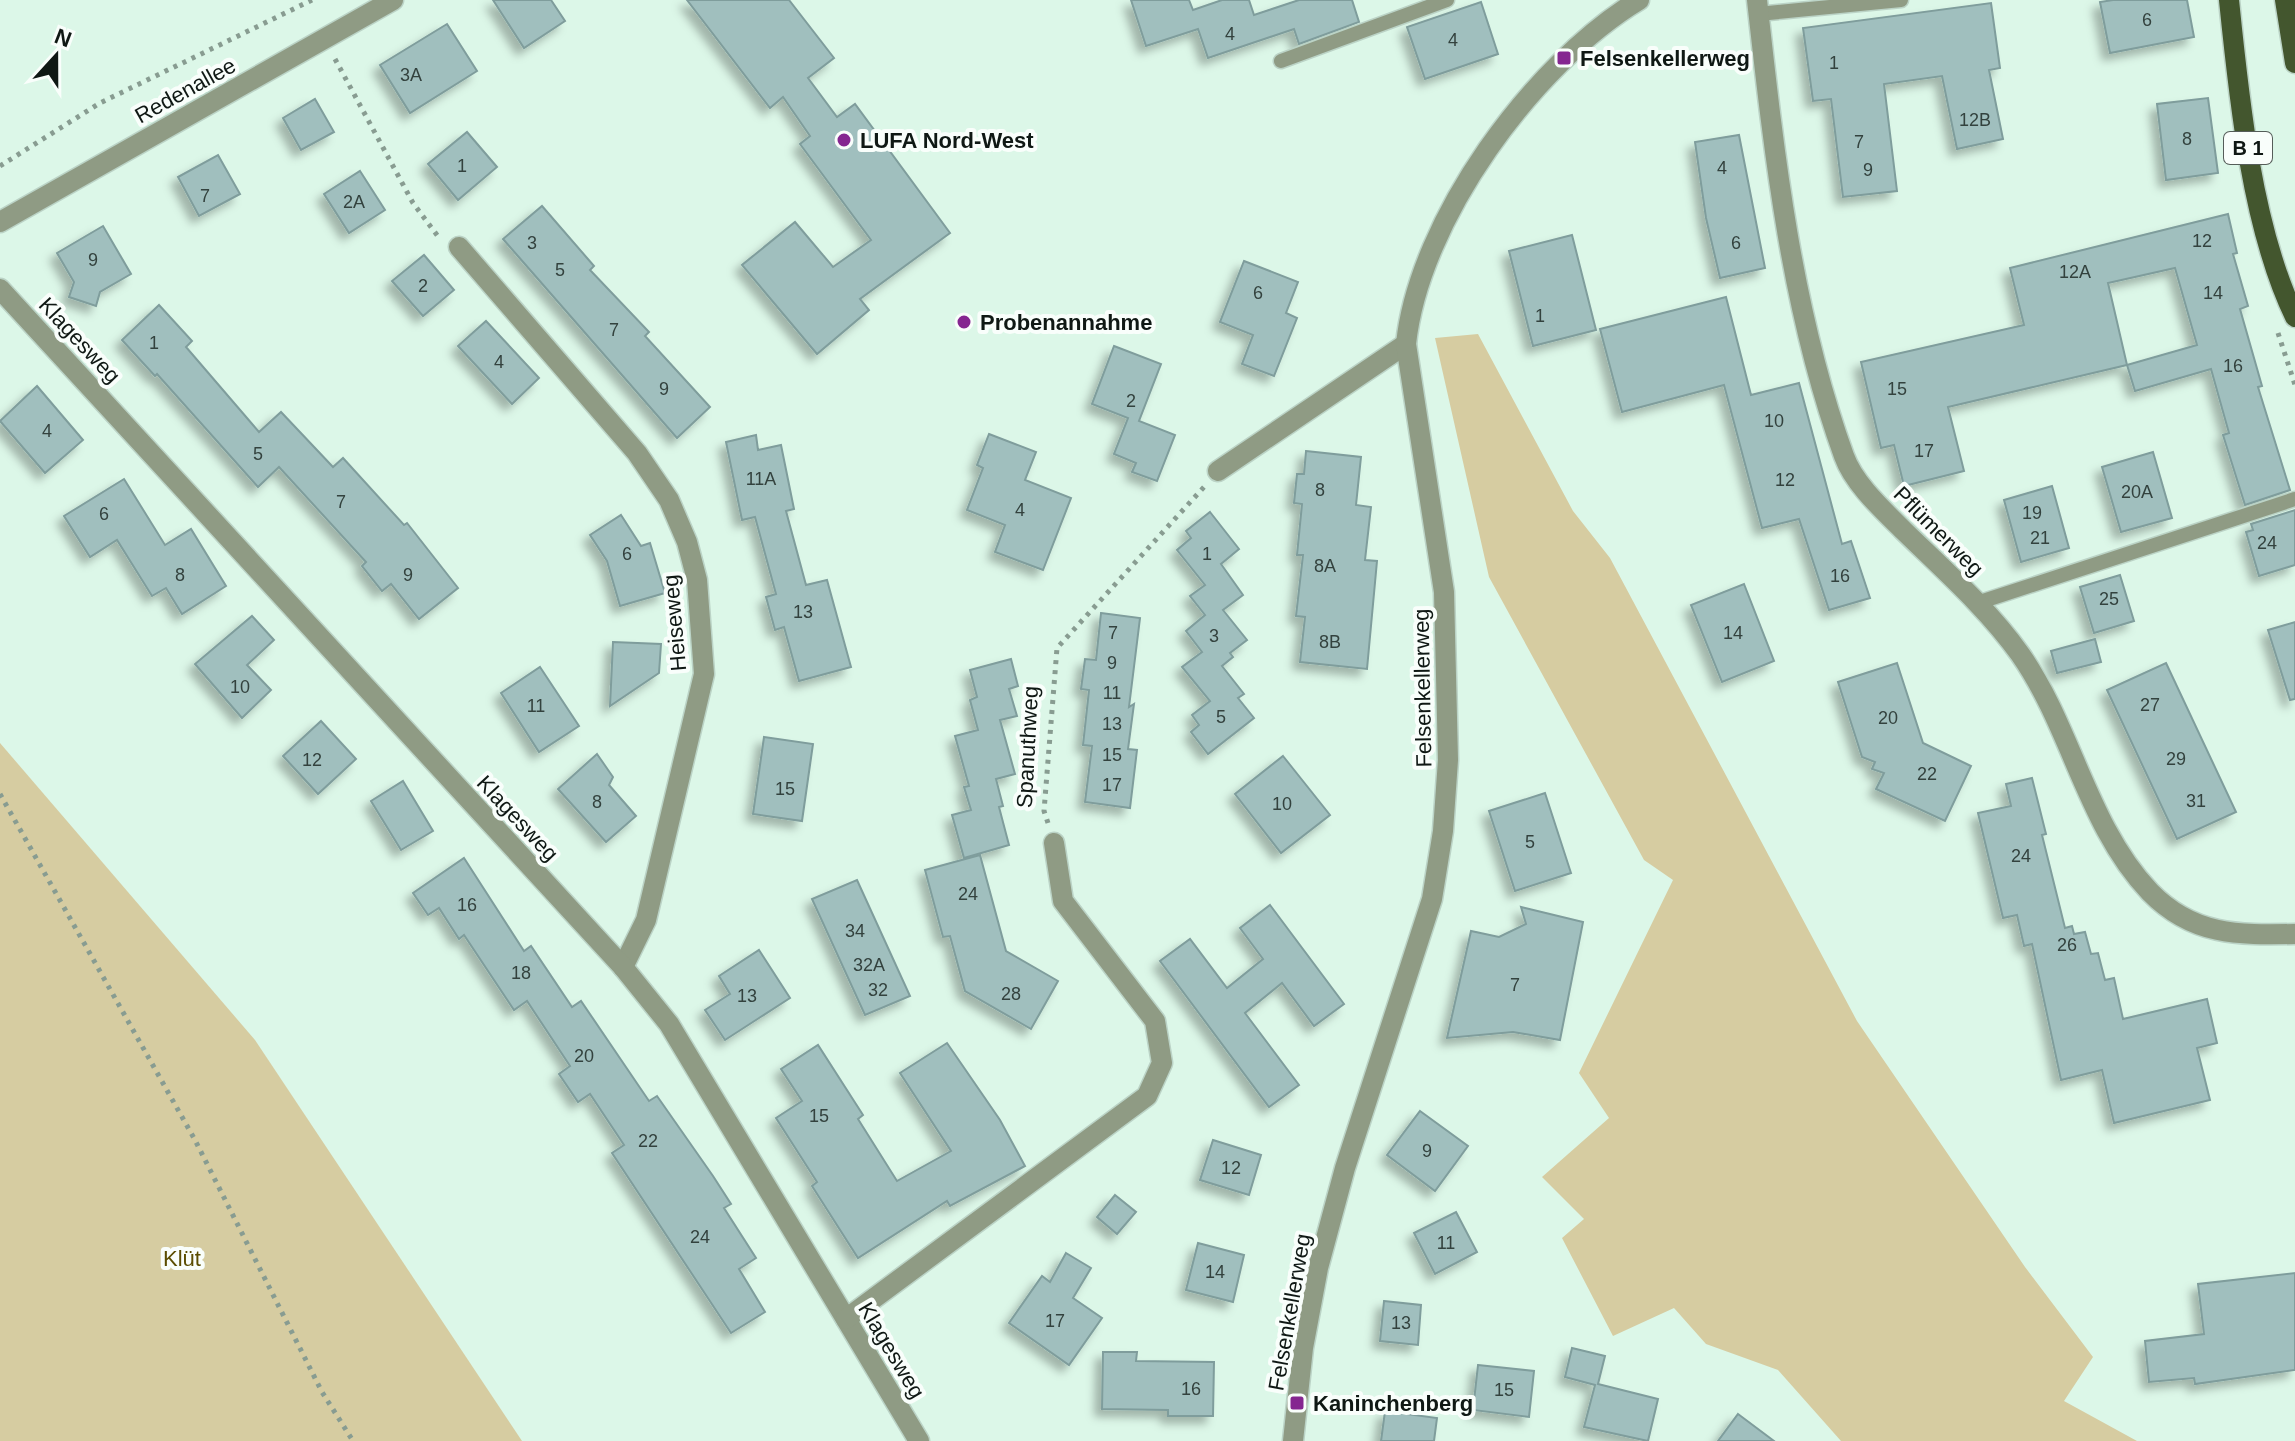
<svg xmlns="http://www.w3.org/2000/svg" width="2295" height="1441" viewBox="0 0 2295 1441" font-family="Arial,sans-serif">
  <defs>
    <filter id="shadow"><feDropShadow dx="-7" dy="7" stdDeviation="4" flood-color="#0004"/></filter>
  </defs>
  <rect width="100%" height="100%" fill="#dcf7e8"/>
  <g fill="#d6cca1">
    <polygon points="1478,334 1573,511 1610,558 1857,1021 2025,1267 2093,1357 2064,1401 2137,1441 1841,1441 1778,1370 1706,1344 1674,1308 1613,1336 1562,1238 1584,1219 1542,1177 1609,1118 1579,1073 1673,880 1644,860 1489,577 1435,338"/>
    <polygon points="0,743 255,1040 522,1441 0,1441"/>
  </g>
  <g fill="#a0bfbe" stroke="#7f9d9c" stroke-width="2" fill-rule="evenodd" filter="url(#shadow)">
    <polygon points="493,0 551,0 565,21 524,48"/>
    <polygon points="687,0 789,0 834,58 808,78 837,117 855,104 950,233 860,299 869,310 817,354 742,265 795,222 833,267 871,240 800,144 810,136 783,97 770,108"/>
    <polygon points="1131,0 1189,0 1193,10 1222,0 1249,0 1254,15 1299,0 1352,0 1359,22 1299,44 1294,29 1208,58 1198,29 1146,46"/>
    <polygon points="2113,0 2187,0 2194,37 2110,53 2100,2"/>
    <polygon points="1481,2 1498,54 1425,79 1407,27"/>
    <polygon points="1991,3 2000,68 1989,70 2003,139 1957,149 1942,76 1884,84 1897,191 1843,197 1831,99 1813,101 1803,28"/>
    <polygon points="447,24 477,71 410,113 380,65"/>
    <polygon points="2208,98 2218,173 2166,180 2157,104"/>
    <polygon points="315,99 334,132 301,150 283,118"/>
    <polygon points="467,132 497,167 458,200 428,164"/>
    <polygon points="1739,135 1765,268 1720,278 1706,218 1695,142"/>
    <polygon points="218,155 240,194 199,216 178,177"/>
    <polygon points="360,171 385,210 349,233 324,194"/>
    <polygon points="542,206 594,266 590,270 649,332 645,336 710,407 677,438 503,239"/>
    <path d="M 2228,214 L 2237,253 L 2233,254 L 2248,306 L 2240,309 L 2262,386 L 2258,387 L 2290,490 L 2245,505 L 2223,435 L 2229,433 L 2211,369 L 2135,391 L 2127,365 L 1948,407 L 1964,471 L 1904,486 L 1894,445 L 1881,448 L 1861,362 L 2024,325 L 2010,268 ZM 2175,268 L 2197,345 L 2127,365 L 2108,283 Z"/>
    <polygon points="103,226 131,274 100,292 96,306 69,297 74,282 57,253"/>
    <polygon points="1572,235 1596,330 1533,346 1509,251"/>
    <polygon points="424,255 454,290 423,316 392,281"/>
    <polygon points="1244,261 1298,282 1286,313 1297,318 1274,376 1242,364 1253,335 1220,322"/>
    <polygon points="1726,297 1751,395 1799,383 1842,544 1851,541 1870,598 1829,610 1799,519 1762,528 1724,385 1622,412 1600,329"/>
    <polygon points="159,305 192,341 186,347 259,432 281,412 333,467 343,458 404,525 407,523 458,588 419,619 391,584 382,591 362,566 366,562 279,467 258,487 157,374 155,376 122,340"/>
    <polygon points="486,321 539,378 512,404 458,346"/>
    <polygon points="1114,346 1161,364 1139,421 1175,435 1157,481 1132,472 1136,463 1114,454 1128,418 1092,404"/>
    <polygon points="37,386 83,440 45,473 0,421"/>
    <polygon points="989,434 1036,452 1025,480 1071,498 1043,570 995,552 1005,525 967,510 983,468 977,465"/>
    <polygon points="756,435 758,450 781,445 794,509 786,511 806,585 827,580 851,667 799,681 784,627 775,630 766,597 776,594 755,517 742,520 726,442"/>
    <polygon points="1306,451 1361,457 1356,505 1371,507 1365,560 1377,561 1367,669 1300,662 1305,617 1296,616 1303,555 1297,555 1302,504 1294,503 1297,474 1304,474"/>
    <polygon points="2153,452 2172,518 2121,532 2102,467"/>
    <polygon points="124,479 165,545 191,529 226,586 182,614 166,588 152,596 117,540 90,557 64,516"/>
    <polygon points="2052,486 2069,548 2021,562 2004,500"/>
    <polygon points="2295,510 2295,565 2259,576 2246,532 2253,530 2251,524"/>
    <polygon points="1210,512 1239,549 1221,564 1243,595 1223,610 1247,640 1230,653 1233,657 1222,666 1244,694 1238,698 1254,718 1208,754 1191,732 1199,725 1192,715 1210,701 1182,667 1202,652 1186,631 1205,615 1190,596 1205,585 1177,550 1191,538 1186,531"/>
    <polygon points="621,515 641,546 650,543 665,593 620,606 607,561 590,535"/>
    <polygon points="2120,575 2134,621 2094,633 2080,587"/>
    <polygon points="1744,584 1774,661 1722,682 1691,605"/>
    <polygon points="1101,613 1140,618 1129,707 1134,704 1128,749 1137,750 1130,808 1085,802 1092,746 1083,745 1089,690 1081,689 1085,659 1096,660"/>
    <polygon points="252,616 274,640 247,665 271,690 242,718 195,664"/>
    <polygon points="2295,622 2295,699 2290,700 2268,630"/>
    <polygon points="2095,639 2101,662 2057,673 2051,651"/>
    <polygon points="613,642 661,644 659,673 610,706"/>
    <polygon points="1011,659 1018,686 1009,689 1017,716 1000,720 1015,774 996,779 1003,806 999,807 1009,845 964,858 952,815 971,810 964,787 969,786 955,736 978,730 970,700 977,697 970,670"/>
    <polygon points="1897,663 1923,743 1971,766 1945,821 1876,789 1884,773 1872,769 1875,762 1862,757 1838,682"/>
    <polygon points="2166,663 2236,812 2177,839 2107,690"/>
    <polygon points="540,667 579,726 539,752 501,693"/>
    <polygon points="321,721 356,759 318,794 283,756"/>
    <polygon points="764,737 813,744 802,821 753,814"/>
    <polygon points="597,754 613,777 609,785 636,816 606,842 558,789"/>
    <polygon points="1283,756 1330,815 1281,853 1235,794"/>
    <polygon points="2032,778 2046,834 2042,835 2065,928 2072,926 2074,934 2085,932 2091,954 2098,953 2105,980 2114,978 2123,1019 2207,999 2217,1043 2197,1048 2210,1100 2114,1123 2102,1070 2061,1080 2032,944 2024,946 2017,915 2003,918 1978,813 2011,806 2006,784"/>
    <polygon points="403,781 433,831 401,850 371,801"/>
    <polygon points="1545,793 1571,873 1515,891 1489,811"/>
    <polygon points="980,855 1006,951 1058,981 1031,1029 965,991 950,936 943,937 925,870"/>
    <polygon points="464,858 524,951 531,946 572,1007 581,1001 649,1101 657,1096 713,1176 731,1204 724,1208 756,1258 739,1269 765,1312 731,1333 612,1153 624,1145 590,1094 578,1102 559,1074 570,1066 527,1001 514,1010 464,935 459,939 439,908 428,915 413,893"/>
    <polygon points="857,880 910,996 865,1015 812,899"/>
    <polygon points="1270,905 1344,1004 1314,1026 1282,983 1245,1013 1299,1085 1269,1107 1160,961 1190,939 1227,988 1263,959 1240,928"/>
    <polygon points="1521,907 1583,922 1560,1040 1513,1032 1447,1038 1471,931 1499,937 1526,924"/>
    <polygon points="759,950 790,998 725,1040 705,1010 730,994 719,976"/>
    <polygon points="947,1043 1000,1120 1025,1166 950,1206 947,1201 858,1258 812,1186 817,1182 776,1118 802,1101 781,1069 818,1045 863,1115 858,1119 897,1181 951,1151 900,1073"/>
    <polygon points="1420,1111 1468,1146 1435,1191 1387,1155"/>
    <polygon points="1213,1140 1261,1155 1249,1195 1200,1180"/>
    <polygon points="1115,1195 1136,1212 1117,1234 1097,1217"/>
    <polygon points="1456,1212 1477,1252 1435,1274 1414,1233"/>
    <polygon points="1198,1243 1244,1255 1233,1302 1186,1290"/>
    <polygon points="1066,1253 1091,1268 1073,1298 1102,1318 1069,1365 1009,1323 1042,1276 1050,1282"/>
    <polygon points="2295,1273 2295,1370 2195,1384 2194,1378 2149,1382 2145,1341 2204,1334 2198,1284"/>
    <polygon points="1384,1301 1421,1305 1418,1345 1380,1341"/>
    <polygon points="1572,1348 1605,1356 1598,1384 1658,1399 1648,1441 1584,1427 1595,1385 1565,1377"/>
    <polygon points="1103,1352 1137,1352 1136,1361 1214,1362 1213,1416 1168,1416 1168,1410 1102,1409"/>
    <polygon points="1478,1365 1534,1371 1529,1417 1473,1410"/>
    <polygon points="1385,1411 1437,1418 1434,1441 1381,1441"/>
    <polygon points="1738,1414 1774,1441 1718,1441"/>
  </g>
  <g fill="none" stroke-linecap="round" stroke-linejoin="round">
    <defs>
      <g id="service">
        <polyline points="1758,14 1901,0"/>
        <polyline points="1281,61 1447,0"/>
        <polyline points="1977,603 2295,499"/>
      </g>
      <g id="minor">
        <path d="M 1757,0 C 1774,153 1791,310 1844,456 C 1854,484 1883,510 1904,531 C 1944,570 1988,609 2020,654 C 2072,728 2087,826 2150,892 C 2193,936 2238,935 2295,934"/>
        <polyline points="0,222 393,0"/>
        <polyline points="459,247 637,453 669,500 687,542 697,580 704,674 646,920 623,967"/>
        <polyline points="0,289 623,967 669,1024 919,1441"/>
        <polyline points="1218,471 1406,344"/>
        <polyline points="846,1319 1147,1096 1162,1063 1155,1021 1063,901 1054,843"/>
        <path d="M 1293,1441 L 1303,1348 L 1318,1268 L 1345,1168 L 1432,899 L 1443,831 L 1448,760 L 1444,592 L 1406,344 C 1419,220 1533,64 1639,0"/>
      </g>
      <g id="primary">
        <path d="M 2229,0 C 2239,99 2252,228 2295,317"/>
        <polyline points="2285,0 2295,63"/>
      </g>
    </defs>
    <use href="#service" stroke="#bbd3c6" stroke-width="17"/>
    <use href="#minor" stroke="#bbd3c6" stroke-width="23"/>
    <use href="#primary" stroke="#bbd3c6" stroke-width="23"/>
    <g stroke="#889c91" stroke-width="5" stroke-dasharray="4 6" stroke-linecap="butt">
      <polyline points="335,59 413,203 440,239"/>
      <polyline points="0,166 100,103 312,0"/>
      <polyline points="2278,333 2295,385"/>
      <polyline points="0,794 195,1140 322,1392 353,1441"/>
      <polyline points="1048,823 1044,811 1057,648 1204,487"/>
    </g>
    <use href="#service" stroke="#8f9b84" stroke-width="14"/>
    <use href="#minor" stroke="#8f9b84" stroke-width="20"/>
    <use href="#primary" stroke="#43562e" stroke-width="20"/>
  </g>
  <g fill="#852690" stroke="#f9fefb" stroke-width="3">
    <rect x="1556" y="50" width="16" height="16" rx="4"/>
    <circle cx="844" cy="140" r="8"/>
    <circle cx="964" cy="322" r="8"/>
    <rect x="1289" y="1395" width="16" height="16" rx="4"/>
  </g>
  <g text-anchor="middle" stroke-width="8" stroke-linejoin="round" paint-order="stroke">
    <g font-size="18" fill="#33423e">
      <text x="2147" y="26">6</text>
      <text x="1230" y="40">4</text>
      <text x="1453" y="46">4</text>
      <text x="1834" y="69">1</text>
      <text x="411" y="81">3A</text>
      <text x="1975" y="126">12B</text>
      <text x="2187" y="145">8</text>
      <text x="1859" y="148">7</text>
      <text x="462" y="172">1</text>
      <text x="1722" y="174">4</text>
      <text x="1868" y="176">9</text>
      <text x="205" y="202">7</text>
      <text x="354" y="208">2A</text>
      <text x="2202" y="247">12</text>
      <text x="532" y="249">3</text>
      <text x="1736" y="249">6</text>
      <text x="93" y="266">9</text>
      <text x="560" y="276">5</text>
      <text x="2075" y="278">12A</text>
      <text x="423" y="292">2</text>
      <text x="1258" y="299">6</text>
      <text x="2213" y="299">14</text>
      <text x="1540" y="322">1</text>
      <text x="614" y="336">7</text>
      <text x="154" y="349">1</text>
      <text x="499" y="368">4</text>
      <text x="2233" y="372">16</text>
      <text x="664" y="395">9</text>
      <text x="1897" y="395">15</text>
      <text x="1131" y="407">2</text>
      <text x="1774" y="427">10</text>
      <text x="47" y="437">4</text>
      <text x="1924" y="457">17</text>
      <text x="258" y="460">5</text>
      <text x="761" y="485">11A</text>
      <text x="1785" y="486">12</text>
      <text x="1320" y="496">8</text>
      <text x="2137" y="498">20A</text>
      <text x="341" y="508">7</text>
      <text x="1020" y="516">4</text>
      <text x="2032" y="519">19</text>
      <text x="104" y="520">6</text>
      <text x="2040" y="544">21</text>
      <text x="2267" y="549">24</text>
      <text x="627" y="560">6</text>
      <text x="1207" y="560">1</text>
      <text x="1325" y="572">8A</text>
      <text x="180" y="581">8</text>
      <text x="408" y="581">9</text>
      <text x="1840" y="582">16</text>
      <text x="2109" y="605">25</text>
      <text x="803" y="618">13</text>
      <text x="1113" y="639">7</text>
      <text x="1733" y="639">14</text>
      <text x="1214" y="642">3</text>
      <text x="1330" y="648">8B</text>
      <text x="1112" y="669">9</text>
      <text x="240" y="693">10</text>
      <text x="1112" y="699">11</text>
      <text x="2150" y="711">27</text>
      <text x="536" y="712">11</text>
      <text x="1221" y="723">5</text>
      <text x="1888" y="724">20</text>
      <text x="1112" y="730">13</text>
      <text x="1112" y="761">15</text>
      <text x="2176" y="765">29</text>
      <text x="312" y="766">12</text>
      <text x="1927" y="780">22</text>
      <text x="1112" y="791">17</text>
      <text x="785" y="795">15</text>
      <text x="2196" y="807">31</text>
      <text x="597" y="808">8</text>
      <text x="1282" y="810">10</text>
      <text x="1530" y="848">5</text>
      <text x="2021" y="862">24</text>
      <text x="968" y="900">24</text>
      <text x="467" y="911">16</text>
      <text x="855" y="937">34</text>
      <text x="2067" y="951">26</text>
      <text x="869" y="971">32A</text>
      <text x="521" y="979">18</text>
      <text x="1515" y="991">7</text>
      <text x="878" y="996">32</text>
      <text x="1011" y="1000">28</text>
      <text x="747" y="1002">13</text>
      <text x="584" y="1062">20</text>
      <text x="819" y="1122">15</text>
      <text x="648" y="1147">22</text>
      <text x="1427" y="1157">9</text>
      <text x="1231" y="1174">12</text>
      <text x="700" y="1243">24</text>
      <text x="1446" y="1249">11</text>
      <text x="1215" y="1278">14</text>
      <text x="1055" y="1327">17</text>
      <text x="1401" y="1329">13</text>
      <text x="1191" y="1395">16</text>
      <text x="1504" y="1396">15</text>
    </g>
    <rect fill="#f9fefb" stroke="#555d59" stroke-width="2" x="2224" y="132" width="48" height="32" rx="6"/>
    <g font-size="20" font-weight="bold" fill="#0f1814">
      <text x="2248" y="155">B 1</text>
    </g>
    <g font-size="22" font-weight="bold" fill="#0f1814" stroke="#f9fefb" text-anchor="start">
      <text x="1580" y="66">Felsenkellerweg</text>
      <text x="860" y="148">LUFA Nord-West</text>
      <text x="980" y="330">Probenannahme</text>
      <text x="1313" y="1411">Kaninchenberg</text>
    </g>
    <g font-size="22" fill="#0f1814" stroke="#f9fefb">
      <text transform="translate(185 90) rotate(-29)" y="8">Redenallee</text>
      <text transform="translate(80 340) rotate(47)" y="8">Klagesweg</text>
      <text transform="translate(1939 531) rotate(45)" y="8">Pflümerweg</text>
      <text transform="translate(674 623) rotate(-95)" y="8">Heiseweg</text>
      <text transform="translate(1422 688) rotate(-91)" y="8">Felsenkellerweg</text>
      <text transform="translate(1027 747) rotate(-87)" y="8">Spanuthweg</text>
      <text transform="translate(518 818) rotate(47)" y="8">Klagesweg</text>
      <text transform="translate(1289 1312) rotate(-80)" y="8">Felsenkellerweg</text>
      <text transform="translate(892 1350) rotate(59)" y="8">Klagesweg</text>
    </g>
    <g font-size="22" fill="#5b4d01" stroke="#f9fefb">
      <text x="182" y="1266">Klüt</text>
    </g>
  </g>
  <g transform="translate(56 56) rotate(21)" stroke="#f9fefb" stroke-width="6" paint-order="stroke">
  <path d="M0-6L14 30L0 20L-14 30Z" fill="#0f1814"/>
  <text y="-12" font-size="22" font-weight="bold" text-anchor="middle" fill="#0f1814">N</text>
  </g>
</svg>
